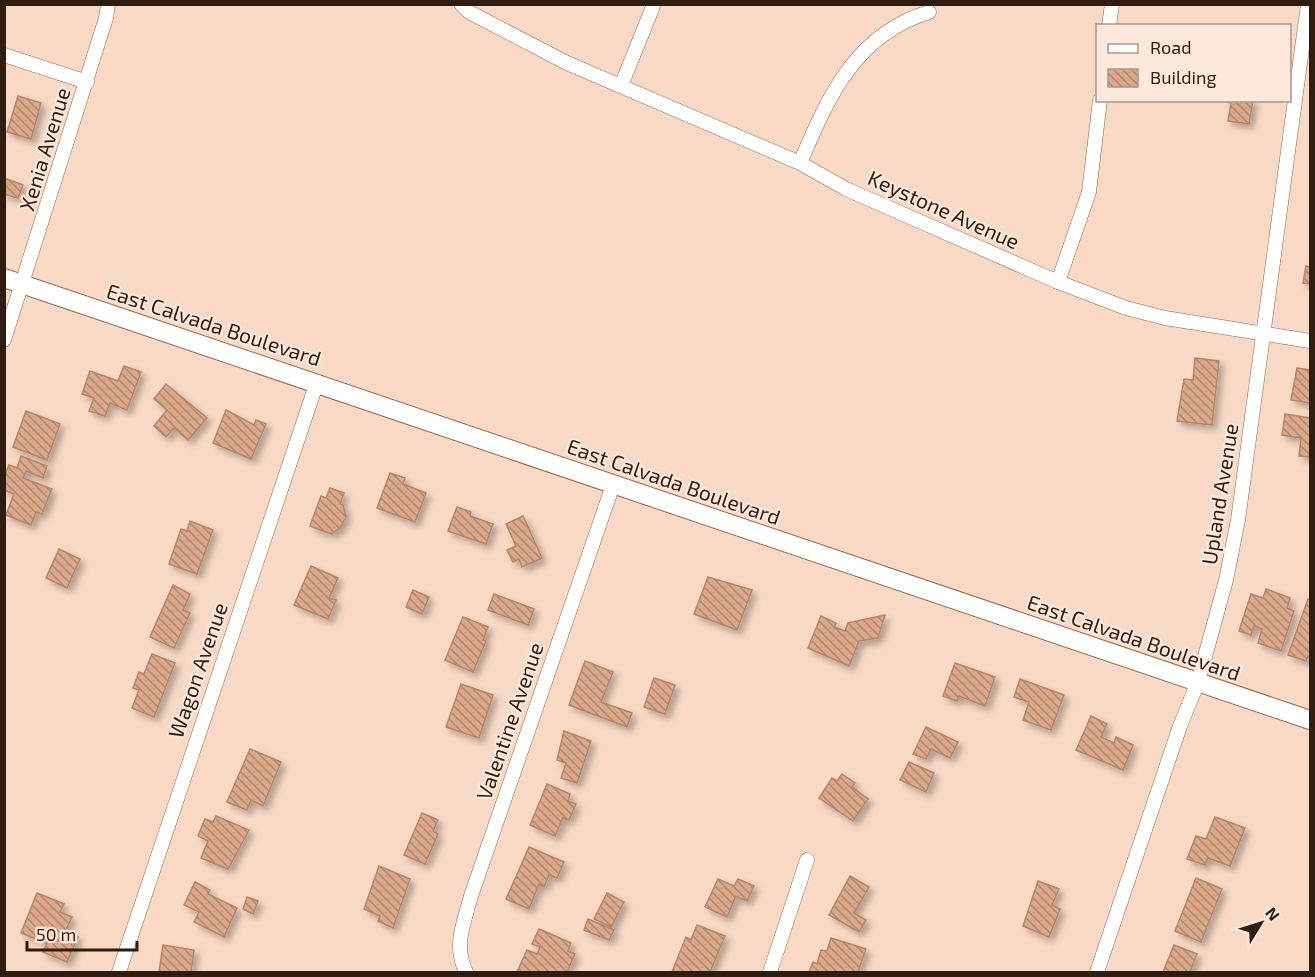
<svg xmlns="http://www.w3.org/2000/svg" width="1315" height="977" font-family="'Exo 2',sans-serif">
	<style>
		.building { fill: url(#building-back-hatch); stroke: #b78669; stroke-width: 1.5; filter: url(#shadow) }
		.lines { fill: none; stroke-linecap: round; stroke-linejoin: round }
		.minor-casing { stroke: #946649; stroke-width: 15 }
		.secondary-casing { stroke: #946649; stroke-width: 20 }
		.minor { stroke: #fff; stroke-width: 14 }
		.secondary { stroke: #fff; stroke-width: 18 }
		.labels { text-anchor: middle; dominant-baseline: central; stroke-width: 4.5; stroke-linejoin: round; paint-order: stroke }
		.street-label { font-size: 21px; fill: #301d11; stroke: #fee8dc }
	</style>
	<defs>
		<pattern id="building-back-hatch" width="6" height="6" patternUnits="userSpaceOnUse" patternTransform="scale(1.5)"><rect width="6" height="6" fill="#dba98a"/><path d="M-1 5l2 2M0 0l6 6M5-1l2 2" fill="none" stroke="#b2896f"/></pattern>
		<filter id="shadow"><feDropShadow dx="4.5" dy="4.5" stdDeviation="3" flood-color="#0004"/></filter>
	</defs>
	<rect width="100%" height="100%" fill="#f8d9c6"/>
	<!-- building -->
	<g class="building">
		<polygon points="18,96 41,103 31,139 7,132"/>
		<polygon points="1253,100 1249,124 1228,121 1231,103 1223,100"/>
		<polygon points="4,178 23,185 18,198 4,194"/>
		<polygon points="1306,266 1310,267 1310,284 1303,283"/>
		<polygon points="1195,358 1219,361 1212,425 1177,421 1184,379 1193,380"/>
		<polygon points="124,366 141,372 127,410 110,403 105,416 89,411 94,398 82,394 90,371 118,381"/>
		<polygon points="1297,368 1310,370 1310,403 1291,400"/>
		<polygon points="166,384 207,418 188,440 174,428 166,437 154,426 167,410 154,399"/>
		<polygon points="226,410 254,425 256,420 266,424 251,459 213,443"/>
		<polygon points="26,411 60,424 47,460 13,447"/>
		<polygon points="1285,414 1310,418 1310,457 1299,456 1301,438 1282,435"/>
		<polygon points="21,456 47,466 43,478 26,471 23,478 52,489 42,514 36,512 31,525 6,515 14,494 4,490 4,477 9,465 17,468"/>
		<polygon points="390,473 405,478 403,484 426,493 415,522 377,508"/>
		<polygon points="330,488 344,493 340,504 343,505 346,517 340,528 331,534 310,526 321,496 326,498"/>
		<polygon points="457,507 471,512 470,516 493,524 486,544 448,531"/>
		<polygon points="523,516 542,558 522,567 519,559 513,562 507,550 516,546 506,524"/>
		<polygon points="190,521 213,530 197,574 169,564 181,529 187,531"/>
		<polygon points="59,549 80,559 67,588 46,578"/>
		<polygon points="311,566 338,578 329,598 336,600 328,619 294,605"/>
		<polygon points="708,577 752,590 737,630 694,614"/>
		<polygon points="173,585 190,594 183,610 190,613 174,648 150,637"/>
		<polygon points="1266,589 1290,598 1287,608 1294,611 1281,651 1258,643 1262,629 1254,626 1251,635 1239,631 1251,594 1263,598"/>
		<polygon points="413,590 429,597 422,614 406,607"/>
		<polygon points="494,594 534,609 528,625 488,610"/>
		<polygon points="1308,599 1310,600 1310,657 1308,656 1306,661 1288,655"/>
		<polygon points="885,615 878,638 859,641 849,666 808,648 821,616 836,623 834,627 845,631 848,623"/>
		<polygon points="463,617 488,627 483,640 486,641 473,672 445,660"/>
		<polygon points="152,654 175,663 154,717 132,708 139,690 133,688 139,672 144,674"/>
		<polygon points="585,661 613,672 601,702 632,713 627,727 569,705"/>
		<polygon points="955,663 995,677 985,706 959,696 957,701 943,696"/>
		<polygon points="654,678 675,685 665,714 644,707"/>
		<polygon points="1020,679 1064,695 1051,730 1023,720 1029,702 1014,697"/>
		<polygon points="461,684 493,695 479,738 446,727"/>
		<polygon points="1091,716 1107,724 1101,737 1114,743 1116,737 1133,745 1123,770 1076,750"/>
		<polygon points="926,727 958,742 950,758 931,749 926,759 913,754"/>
		<polygon points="564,731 591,741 577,783 561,778 566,763 557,760"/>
		<polygon points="250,749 281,762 263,806 251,800 247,810 227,802"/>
		<polygon points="909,762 934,773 926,792 900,780"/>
		<polygon points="842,774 855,783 852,787 868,799 853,821 819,798 832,778 837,781"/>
		<polygon points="547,784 570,794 568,801 576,804 569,820 563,818 555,836 530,825"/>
		<polygon points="422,813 438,820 433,831 438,834 425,864 404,855"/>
		<polygon points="216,816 249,830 228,869 201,858 208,841 198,836 205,819 213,822"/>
		<polygon points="1215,817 1245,828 1230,866 1208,858 1205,865 1187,859 1196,836 1206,839"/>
		<polygon points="529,847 564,862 557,878 549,875 544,887 539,884 529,909 506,899"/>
		<polygon points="379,866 410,879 393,928 378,921 380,916 364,909"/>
		<polygon points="850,876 869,887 854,913 866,920 859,932 829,915"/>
		<polygon points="1196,878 1222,889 1201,942 1175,931"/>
		<polygon points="718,879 734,886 738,879 754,886 747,901 736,896 727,917 705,907"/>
		<polygon points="1038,881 1059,889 1052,905 1060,909 1049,937 1023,926"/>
		<polygon points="195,882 210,890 208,894 237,908 224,937 194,922 199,912 184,905"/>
		<polygon points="37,893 64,904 60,912 72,917 65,932 78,937 67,962 43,952 47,943 21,933"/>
		<polygon points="607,893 624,902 611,927 594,919"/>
		<polygon points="247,897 258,901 253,914 243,909"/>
		<polygon points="588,919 614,930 609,940 584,930"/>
		<polygon points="697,925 725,936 710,972 672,972 686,937 691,940"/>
		<polygon points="539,929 571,943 568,951 575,954 567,972 517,972 527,950 537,954 540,947 532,944"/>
		<polygon points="831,938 866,949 858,972 809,972 813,962 817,964 821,950 827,951"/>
		<polygon points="163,945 194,950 191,972 159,972"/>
		<polygon points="1174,945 1197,954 1190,972 1163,972"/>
	</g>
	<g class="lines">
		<!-- minor casing -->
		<g class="minor-casing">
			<g id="minor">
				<polyline points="461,4 469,12 567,63 800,163 846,189 1058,282 1126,308 1165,318 1310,341"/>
				<polyline points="1109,26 1112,4"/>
				<polyline points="4,55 87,82"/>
				<polyline points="621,86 654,4"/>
				<path d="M800,163C828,98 854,35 929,12"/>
				<polyline points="1058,282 1089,192 1100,100"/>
				<polyline points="4,340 106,18 108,4"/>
				<polyline points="119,972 317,382"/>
				<path d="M466,972C453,945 464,923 471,896L613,485"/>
				<polyline points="770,972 807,860"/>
				<polyline points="1097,972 1180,726 1198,682 1226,580 1238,520 1308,4"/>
			</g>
		</g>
		<!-- secondary casing -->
		<g class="secondary-casing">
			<polyline id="secondary" points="4,278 1310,720"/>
		</g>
		<!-- minor -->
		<use href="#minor" class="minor"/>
		<!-- secondary -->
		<use href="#secondary" class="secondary"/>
	</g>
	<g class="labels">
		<!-- street labels -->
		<g class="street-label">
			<text transform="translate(44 149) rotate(-73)">Xenia Avenue</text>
			<text transform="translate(944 209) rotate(24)">Keystone Avenue</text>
			<text transform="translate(214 324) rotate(18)">East Calvada Boulevard</text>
			<text transform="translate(674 481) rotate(19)">East Calvada Boulevard</text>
			<text transform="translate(1219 494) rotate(-81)">Upland Avenue</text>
			<text transform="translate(1134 637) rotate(19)">East Calvada Boulevard</text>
			<text transform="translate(197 670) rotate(-71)">Wagon Avenue</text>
			<text transform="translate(509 721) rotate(-71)">Valentine Avenue</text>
		</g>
	</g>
	<!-- border -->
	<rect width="1315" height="977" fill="none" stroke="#301d11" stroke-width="12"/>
	<!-- legend -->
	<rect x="1096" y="24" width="195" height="78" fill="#fee8dc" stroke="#ac978b" stroke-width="1.5"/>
	<rect x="1108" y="44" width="30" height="9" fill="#ffffff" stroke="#ac978b" stroke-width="1.5"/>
	<text x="1150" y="54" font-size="18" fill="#301d11">Road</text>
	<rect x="1108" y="69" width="30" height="18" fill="url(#building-back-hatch)" stroke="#ac978b" stroke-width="1.5"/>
	<text x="1150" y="84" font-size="18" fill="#301d11">Building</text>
	<!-- north arrow -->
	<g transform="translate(1261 923) rotate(52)" stroke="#fee8dc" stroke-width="4.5" paint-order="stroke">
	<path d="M0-4.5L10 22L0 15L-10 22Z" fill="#301d11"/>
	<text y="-9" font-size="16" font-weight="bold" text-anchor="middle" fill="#301d11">N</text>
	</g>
	<!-- scale -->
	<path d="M27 941v9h110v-9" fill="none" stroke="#301d11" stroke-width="3"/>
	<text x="36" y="941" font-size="18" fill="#301d11" stroke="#fee8dc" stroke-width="4.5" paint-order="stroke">50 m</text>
</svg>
